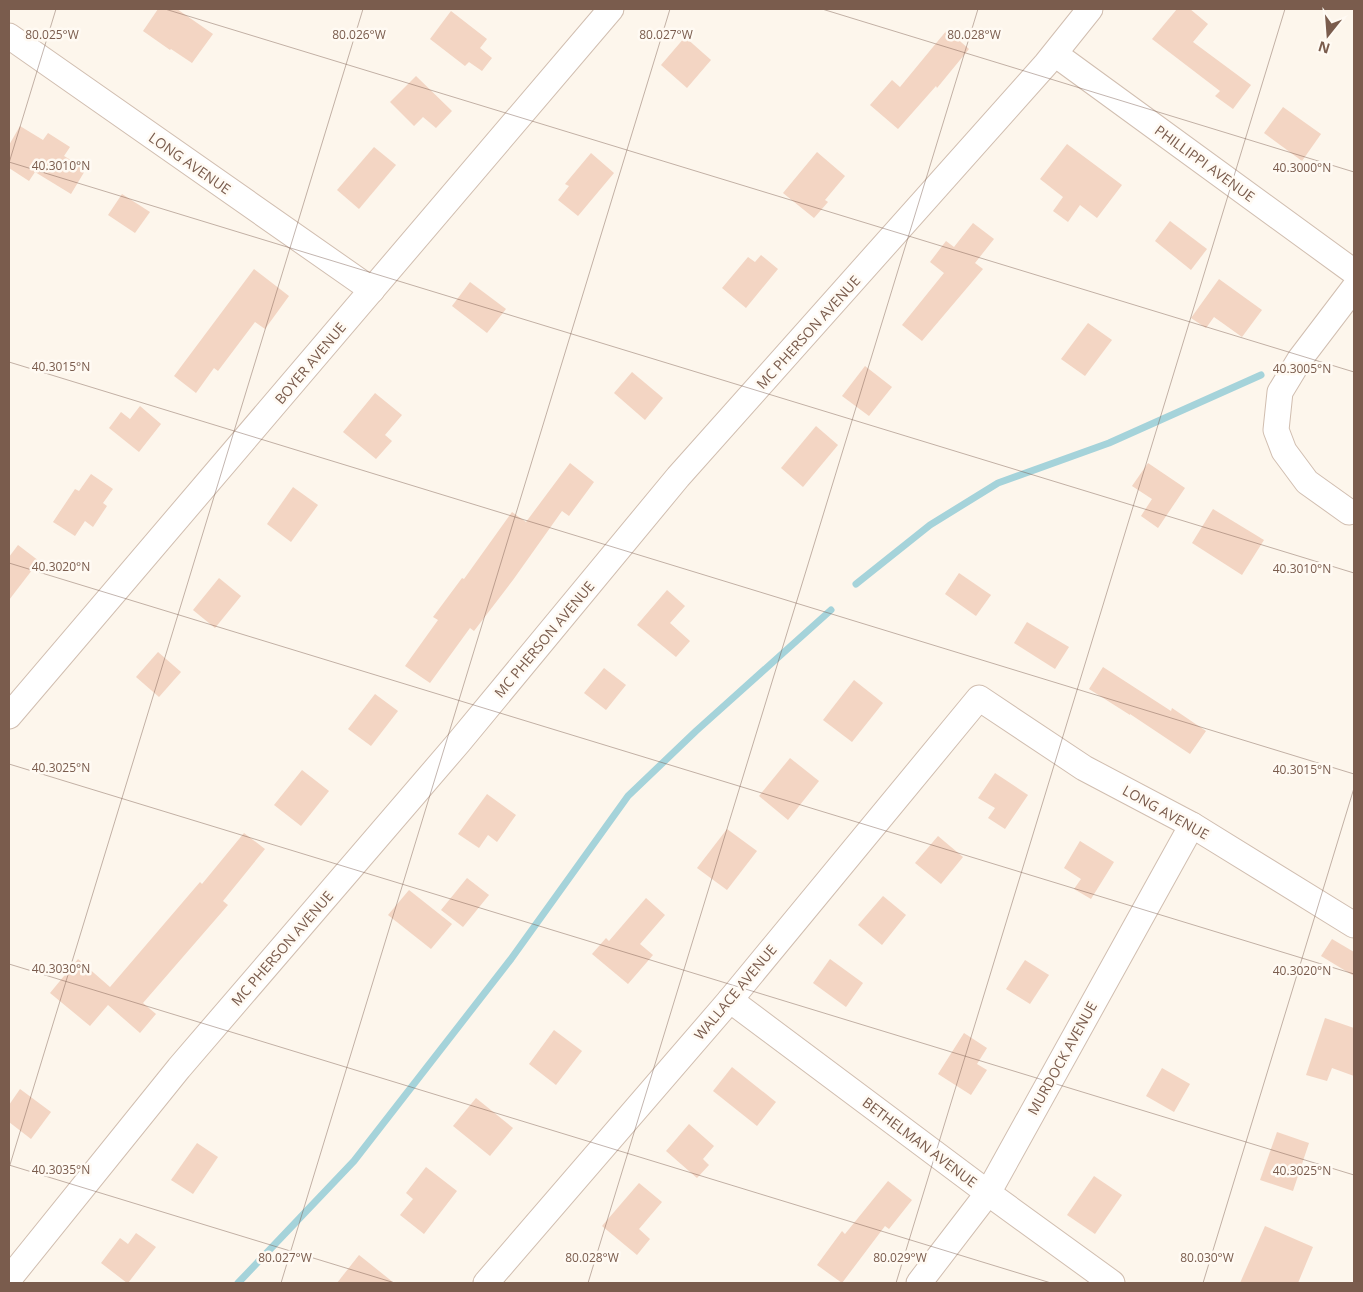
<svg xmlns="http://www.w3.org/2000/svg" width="1363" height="1292" font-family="'Open Sans',sans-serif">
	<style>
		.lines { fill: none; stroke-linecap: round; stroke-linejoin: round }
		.stream { stroke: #a5d3da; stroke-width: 7 }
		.building { fill: #f3d5c3 }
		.minor-casing { stroke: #d1beb0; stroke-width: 27 }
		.minor { stroke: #fff; stroke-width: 25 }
		.ticks { fill: none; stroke: #7a5c4d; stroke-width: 1; stroke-opacity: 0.45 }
		.labels { text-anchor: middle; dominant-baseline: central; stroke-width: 5; stroke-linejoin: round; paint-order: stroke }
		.street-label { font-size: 14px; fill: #7a5c4d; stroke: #fffaf3 }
		.ticks-label { font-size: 12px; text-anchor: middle; fill: #7a5c4d; stroke: #fffaf3; stroke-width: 5; stroke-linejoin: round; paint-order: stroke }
	</style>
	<rect width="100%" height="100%" fill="#fdf6ec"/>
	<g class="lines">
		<!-- stream -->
		<g class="stream">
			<polyline points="856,584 930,525 998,483 1109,443 1261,375"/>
			<polyline points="238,1283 354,1161 511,959 628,796 696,731 831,610"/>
		</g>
	</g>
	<!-- building -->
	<g class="building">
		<polygon points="158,9 177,9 213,34 192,63 171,49 170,50 143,31"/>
		<polygon points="1177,9 1190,9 1208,24 1193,42 1251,85 1233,109 1215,96 1220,91 1152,39"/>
		<polygon points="451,11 487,39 480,48 492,58 482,71 469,62 465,66 430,39"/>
		<polygon points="947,30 969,49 937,88 936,86 898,129 870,105 892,80 900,87"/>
		<polygon points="685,37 711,60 687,88 661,65"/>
		<polygon points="416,76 452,111 436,128 423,117 414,126 390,102"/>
		<polygon points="1283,107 1321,134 1302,161 1264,133"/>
		<polygon points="20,126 43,140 48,133 70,147 64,156 86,169 71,194 35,172 29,181 9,168 9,145"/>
		<polygon points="1067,144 1122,185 1097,218 1080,205 1068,222 1053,211 1063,197 1040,179"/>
		<polygon points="374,147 396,165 359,209 337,190"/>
		<polygon points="817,152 845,176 825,200 828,202 814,218 783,193"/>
		<polygon points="591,153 614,173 578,216 558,200 569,186 565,184"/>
		<polygon points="122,194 150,212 135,233 108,215"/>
		<polygon points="1170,221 1207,249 1191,270 1155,241"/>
		<polygon points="973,223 994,239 975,263 983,269 922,341 902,325 944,273 930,262 946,241 954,247"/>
		<polygon points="761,255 778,269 746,308 722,288 748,257 755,262"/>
		<polygon points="254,269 289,296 265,329 255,322 218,371 214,368 196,393 174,376"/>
		<polygon points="1219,279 1262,310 1242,337 1214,317 1206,328 1191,318"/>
		<polygon points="470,282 506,309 487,333 452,306"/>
		<polygon points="1088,323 1112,340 1085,376 1061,359"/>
		<polygon points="865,366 892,387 869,416 842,396"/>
		<polygon points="632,372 663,398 645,420 614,393"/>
		<polygon points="375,393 402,415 385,435 392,441 376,459 343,432"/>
		<polygon points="140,406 161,424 139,452 109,428 121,412 130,419"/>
		<polygon points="816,426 838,445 803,487 781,468"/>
		<polygon points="570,463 594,482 569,516 562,511 513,580 474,631 470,628 430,683 405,666 438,620 433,617 462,578 464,579 512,512 526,522"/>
		<polygon points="1148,463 1185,488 1158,528 1141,516 1152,499 1132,486"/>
		<polygon points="91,474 113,489 103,503 107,506 93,527 85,521 75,536 53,522 75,489 79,491"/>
		<polygon points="293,487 318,505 291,542 267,524"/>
		<polygon points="1213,509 1264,540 1242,575 1192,543"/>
		<polygon points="18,545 39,561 9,600 9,557"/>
		<polygon points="959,573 991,595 976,616 945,594"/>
		<polygon points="219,578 241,596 215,628 193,610"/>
		<polygon points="667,590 685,606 670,623 690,641 676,657 637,625"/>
		<polygon points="1027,622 1069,647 1055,669 1014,643"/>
		<polygon points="158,652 181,672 159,697 136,677"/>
		<polygon points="1103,667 1171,711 1172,708 1206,731 1190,754 1130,714 1130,715 1089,689"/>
		<polygon points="604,668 626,685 606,710 584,693"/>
		<polygon points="854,680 883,703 852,742 823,720"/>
		<polygon points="375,694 398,711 371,746 348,729"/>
		<polygon points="790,758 819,781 788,820 759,796"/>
		<polygon points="302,770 329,791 301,826 274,805"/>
		<polygon points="995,773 1028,795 1005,829 988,818 995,808 978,798"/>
		<polygon points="487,794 516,815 497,842 488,835 479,848 458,834"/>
		<polygon points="727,829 757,851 727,890 697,868"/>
		<polygon points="244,833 265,849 223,901 228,905 143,1003 156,1014 140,1033 108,1005 90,1026 50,993 78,959 110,987 200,882 202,884"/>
		<polygon points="938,836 963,857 941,884 915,863"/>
		<polygon points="1080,841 1114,862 1091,899 1074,889 1081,879 1064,868"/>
		<polygon points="467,878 489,895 463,927 441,910"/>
		<polygon points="409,890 452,924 431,949 388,915"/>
		<polygon points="883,896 906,915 882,945 858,925"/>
		<polygon points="646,898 665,915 640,944 653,955 628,984 592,954 606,938 609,941"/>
		<polygon points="1332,939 1354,952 1354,976 1321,956"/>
		<polygon points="830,959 863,983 846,1007 813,983"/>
		<polygon points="1025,960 1049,975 1030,1004 1006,989"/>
		<polygon points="1325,1018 1354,1028 1354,1076 1332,1068 1327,1081 1306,1075"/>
		<polygon points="554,1030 582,1051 556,1085 529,1064"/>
		<polygon points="964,1033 987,1048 977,1064 987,1070 971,1095 938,1074"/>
		<polygon points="732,1067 776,1102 757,1126 713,1091"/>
		<polygon points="1162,1068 1190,1084 1174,1112 1146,1096"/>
		<polygon points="20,1089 51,1112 31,1139 9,1122 9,1105"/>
		<polygon points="476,1098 513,1128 490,1156 453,1126"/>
		<polygon points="689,1124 714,1146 703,1159 709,1165 697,1178 666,1151"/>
		<polygon points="1277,1132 1309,1143 1293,1191 1260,1180"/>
		<polygon points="197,1143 218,1157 193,1194 171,1180"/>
		<polygon points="426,1167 457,1191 424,1234 400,1215 413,1199 406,1193"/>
		<polygon points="1094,1176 1122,1195 1095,1234 1067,1215"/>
		<polygon points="888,1181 912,1200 889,1229 885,1226 842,1283 817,1265 842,1231 845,1234"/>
		<polygon points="639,1183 662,1202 639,1229 650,1239 637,1255 602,1226"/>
		<polygon points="1265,1226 1313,1247 1298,1283 1240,1283"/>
		<polygon points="136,1233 156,1247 128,1283 127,1283 101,1263 120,1238 128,1244"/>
		<polygon points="359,1255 394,1283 337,1283"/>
	</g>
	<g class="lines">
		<!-- minor casing -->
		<g class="minor-casing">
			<g id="minor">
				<polyline points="9,36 372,290"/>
				<polyline points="1055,54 1354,272"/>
				<polyline points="1349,512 1307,482 1284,451 1276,430 1280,392 1300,359 1354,288"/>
				<polyline points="9,716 611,9"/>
				<polyline points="730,1000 988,1193 1112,1283"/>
				<polyline points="9,1279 179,1068 459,742 678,477 1046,64 1090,9"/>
				<polyline points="486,1283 730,1000 979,698 1084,768 1192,825 1354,925"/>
				<polyline points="919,1283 988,1193 1192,825"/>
			</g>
		</g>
		<!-- minor -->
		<use href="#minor" class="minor"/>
	</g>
	<!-- ticks -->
	<path class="ticks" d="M165,9L1354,372M822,9L1354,172M9,162L1354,573M9,163L56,9M9,362L1354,774M9,563L1354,974M9,764L1354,1175M9,964L1051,1283M9,1165L395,1283M9,1168L363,9M281,1283L670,9M588,1283L978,9M896,1283L1285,9M1203,1283L1354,788"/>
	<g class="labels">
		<!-- street labels -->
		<g class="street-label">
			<text transform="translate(190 163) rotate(35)">LONG AVENUE</text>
			<text transform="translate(1205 163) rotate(36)">PHILLIPPI AVENUE</text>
			<text transform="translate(808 332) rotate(-48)">MC PHERSON AVENUE</text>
			<text transform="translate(310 363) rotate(-50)">BOYER AVENUE</text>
			<text transform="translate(544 639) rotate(-50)">MC PHERSON AVENUE</text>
			<text transform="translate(1166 812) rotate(29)">LONG AVENUE</text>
			<text transform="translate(282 948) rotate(-49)">MC PHERSON AVENUE</text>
			<text transform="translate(735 992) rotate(-50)">WALLACE AVENUE</text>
			<text transform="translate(1062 1058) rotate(-61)">MURDOCK AVENUE</text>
			<text transform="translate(920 1142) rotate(37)">BETHELMAN AVENUE</text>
		</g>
	</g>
	<g class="ticks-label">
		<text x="52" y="39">80.025°W</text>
		<text x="359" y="39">80.026°W</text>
		<text x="666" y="39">80.027°W</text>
		<text x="974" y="39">80.028°W</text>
		<text x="61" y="170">40.3010°N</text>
		<text x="1302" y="172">40.3000°N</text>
		<text x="61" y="371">40.3015°N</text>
		<text x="1302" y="373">40.3005°N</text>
		<text x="61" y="571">40.3020°N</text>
		<text x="1302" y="573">40.3010°N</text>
		<text x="61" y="772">40.3025°N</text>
		<text x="1302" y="774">40.3015°N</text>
		<text x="61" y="973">40.3030°N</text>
		<text x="1302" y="975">40.3020°N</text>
		<text x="61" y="1174">40.3035°N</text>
		<text x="1302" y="1175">40.3025°N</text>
		<text x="285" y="1262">80.027°W</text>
		<text x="592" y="1262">80.028°W</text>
		<text x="900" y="1262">80.029°W</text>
		<text x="1207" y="1262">80.030°W</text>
	</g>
	<!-- border -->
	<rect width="1363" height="1292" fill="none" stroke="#7a5c4d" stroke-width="20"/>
	<!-- north arrow -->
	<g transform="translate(1328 35) rotate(197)" stroke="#fffaf3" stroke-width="4" paint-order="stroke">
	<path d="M0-4L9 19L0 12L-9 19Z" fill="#7a5c4d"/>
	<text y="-8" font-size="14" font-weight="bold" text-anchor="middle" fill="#7a5c4d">N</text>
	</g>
</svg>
